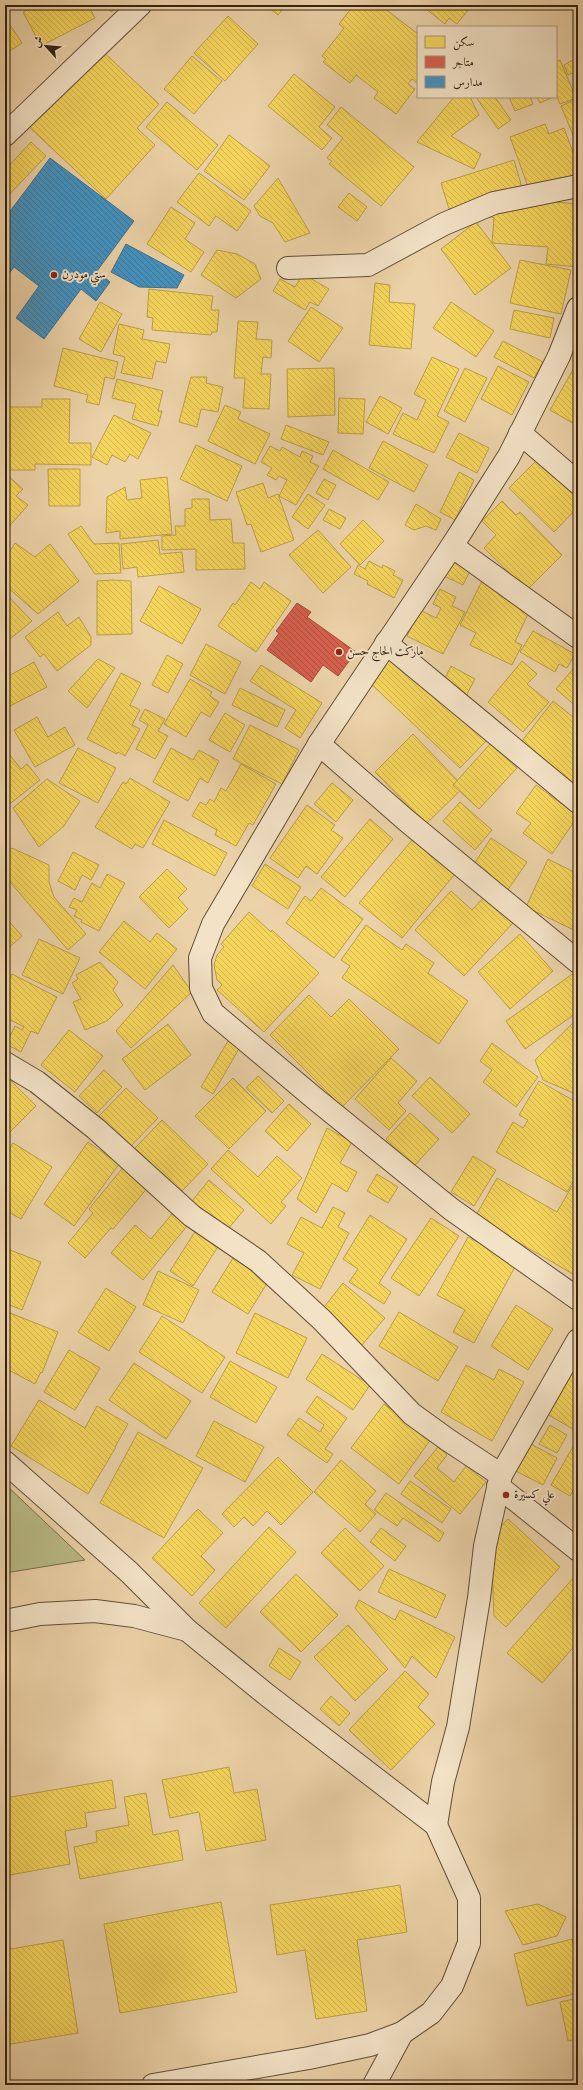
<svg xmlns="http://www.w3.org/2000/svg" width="583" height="2090" font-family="Vollkorn,Amiri,serif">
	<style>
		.park { fill: #b9bb86; stroke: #766e4c }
		.homes { fill: url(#homes-back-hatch); stroke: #bb9f46 }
		.shops { fill: url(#shops-back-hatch); stroke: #a54d3c }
		.schools { fill: url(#schools-back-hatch); stroke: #3e718e }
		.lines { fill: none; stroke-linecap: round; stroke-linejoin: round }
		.minor-casing { stroke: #604e38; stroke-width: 24 }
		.minor { stroke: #f3e2c6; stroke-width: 22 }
		.poi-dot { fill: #8f2418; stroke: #f3e2c6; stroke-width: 1.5 }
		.labels { text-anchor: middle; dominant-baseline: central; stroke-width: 4; stroke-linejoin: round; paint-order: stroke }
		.poi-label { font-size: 12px; fill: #322213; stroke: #f3e2c6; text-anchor: start }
	</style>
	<defs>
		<pattern id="homes-back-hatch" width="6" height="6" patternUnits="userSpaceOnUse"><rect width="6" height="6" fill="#f6d55c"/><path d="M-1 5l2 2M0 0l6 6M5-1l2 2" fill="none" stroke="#d3b74f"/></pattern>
		<pattern id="shops-back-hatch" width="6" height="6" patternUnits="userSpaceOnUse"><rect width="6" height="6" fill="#d6604d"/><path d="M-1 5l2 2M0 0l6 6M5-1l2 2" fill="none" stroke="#ae4f3f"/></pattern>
		<pattern id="schools-back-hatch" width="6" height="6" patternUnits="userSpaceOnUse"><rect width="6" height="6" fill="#4393c3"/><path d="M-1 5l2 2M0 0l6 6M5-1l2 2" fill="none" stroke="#39789d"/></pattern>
	</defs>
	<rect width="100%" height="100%" fill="#ecd2a8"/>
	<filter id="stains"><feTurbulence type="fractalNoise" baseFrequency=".005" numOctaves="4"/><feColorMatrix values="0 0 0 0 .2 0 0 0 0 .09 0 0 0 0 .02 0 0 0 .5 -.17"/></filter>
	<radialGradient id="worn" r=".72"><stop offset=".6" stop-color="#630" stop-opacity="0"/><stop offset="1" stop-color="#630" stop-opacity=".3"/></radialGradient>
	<!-- park -->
	<polygon class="park" points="5,1484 85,1560 5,1573"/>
	<!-- homes -->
	<g class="homes">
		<polygon points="36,5 88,5 95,18 41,46 23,12"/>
		<polygon points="107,5 122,5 111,12"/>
		<polygon points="265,5 286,5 278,15"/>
		<polygon points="354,5 380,5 418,34 418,81 417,83 412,79 408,84 415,89 396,114 374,98 378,92 356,75 350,83 323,62 326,59 322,56 344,28 339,24"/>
		<polygon points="421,5 472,5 457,24 449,18 445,24"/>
		<polygon points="228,16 258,44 225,81 194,53"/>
		<polygon points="5,17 22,43 5,54"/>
		<polygon points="98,47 159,104 137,128 155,145 106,199 26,124"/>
		<polygon points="192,56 222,81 194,114 164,89"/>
		<polygon points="578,57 578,84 573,73 568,75 564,65"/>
		<polygon points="560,60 576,98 560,104 556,94 556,62"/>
		<polygon points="294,74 335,107 319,127 332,138 322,150 268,106"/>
		<polygon points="454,97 470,97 479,115 451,136 481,154 474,169 417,142"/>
		<polygon points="476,97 495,97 511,120 498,129"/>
		<polygon points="509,97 530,97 533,104 515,111"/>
		<polygon points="537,97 553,97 540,103"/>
		<polygon points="578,98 578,147 561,106"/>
		<polygon points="167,102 218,145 197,170 146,127"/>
		<polygon points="341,107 414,167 381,206 329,164 332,161 327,158 343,138 327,125"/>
		<polygon points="545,124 549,134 564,128 578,166 578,174 530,192 510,137"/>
		<polygon points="229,135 270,166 244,200 204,171"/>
		<polygon points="31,142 46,156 5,199 5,170"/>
		<polygon points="514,160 523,191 449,209 441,183"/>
		<polygon points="199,173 251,211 237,231 216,216 209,226 177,202"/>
		<polygon points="278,178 310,233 285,242 273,223 260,216 254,206"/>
		<polygon points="349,193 367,207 357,221 338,207"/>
		<polygon points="519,199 578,204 578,267 546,264 548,247 492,243 494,218 491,217 492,204"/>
		<polygon points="171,207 195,223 185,239 204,252 191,272 147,244"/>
		<polygon points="476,222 511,268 475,295 441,249"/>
		<polygon points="217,250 237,254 255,264 261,279 236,298 201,275"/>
		<polygon points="520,260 571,270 561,314 510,303"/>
		<polygon points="303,274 329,289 318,306 310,302 305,310 273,291 280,279 295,287"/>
		<polygon points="375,283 390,285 389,302 415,304 411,349 369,345"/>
		<polygon points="149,289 213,296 211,310 219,310 217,332 212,332 211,335 152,330 153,318 147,317"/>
		<polygon points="100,302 122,314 101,352 79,339"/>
		<polygon points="451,302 494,331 476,357 433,328"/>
		<polygon points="311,307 343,328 319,362 288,341"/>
		<polygon points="514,310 554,318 550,338 510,329"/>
		<polygon points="238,321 258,322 256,339 272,340 271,358 263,357 261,374 271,374 269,409 243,408 245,378 234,378"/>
		<polygon points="119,324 144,330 142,339 170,344 166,363 156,361 152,379 121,373 125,357 113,354"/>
		<polygon points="503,341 543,362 534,378 494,357"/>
		<polygon points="63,348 118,362 114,379 105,377 99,405 86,402 88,395 54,386"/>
		<polygon points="432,357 459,369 437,416 449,422 434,453 393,434 403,413 417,420 426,400 414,394"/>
		<polygon points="578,361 578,426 550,410"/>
		<polygon points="498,366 529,382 512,415 481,399"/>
		<polygon points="334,368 335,415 288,417 287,369"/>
		<polygon points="465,368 487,378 465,422 444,411"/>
		<polygon points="191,377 207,377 206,383 223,387 218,412 201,409 197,427 179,422"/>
		<polygon points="117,379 163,391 158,411 162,411 158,426 132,419 136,404 112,398"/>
		<polygon points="380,396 402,408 388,434 366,422"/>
		<polygon points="339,398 365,399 363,434 338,433"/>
		<polygon points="42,399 70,399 69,443 91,443 91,465 35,464 35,470 6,470 5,407 42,407"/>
		<polygon points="225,405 241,412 238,419 270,434 255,464 208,441"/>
		<polygon points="114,415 151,433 138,459 130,454 125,462 112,455 107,465 92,457"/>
		<polygon points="286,425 329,442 323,455 281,439"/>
		<polygon points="459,433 489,448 477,473 446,457"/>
		<polygon points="383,441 428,465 414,492 369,468"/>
		<polygon points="196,445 242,466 227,501 180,479"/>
		<polygon points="270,446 280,451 282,447 300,457 302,451 313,456 310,462 319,466 296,505 279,496 287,480 279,476 276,480 267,475 272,468 261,462"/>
		<polygon points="333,450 389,482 378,500 323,469"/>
		<polygon points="540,457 578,495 578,507 554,532 509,488"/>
		<polygon points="48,469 80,469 80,506 49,506"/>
		<polygon points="459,472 474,480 455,520 440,512"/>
		<polygon points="5,473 23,489 16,496 28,505 5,531"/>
		<polygon points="167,477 172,534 120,539 120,531 106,533 107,497 125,487 127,500 142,498 140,480"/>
		<polygon points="324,479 336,485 328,500 316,493"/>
		<polygon points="263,483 268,498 278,494 294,540 261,552 251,524 247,525 236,492"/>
		<polygon points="308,494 325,505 308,529 292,517"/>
		<polygon points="192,499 209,499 210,520 231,519 233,543 244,543 245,569 196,570 196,549 162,550 162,536 176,535 175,526 185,526 185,509 192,508"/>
		<polygon points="502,501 516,515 520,512 562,555 527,590 484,548 496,535 482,521"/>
		<polygon points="416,504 441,519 436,530 426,526 414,530 405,525"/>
		<polygon points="329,509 346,518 340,529 323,520"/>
		<polygon points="363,520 384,541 360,565 340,544"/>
		<polygon points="81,526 94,544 119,543 121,573 95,574 68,534"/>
		<polygon points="318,530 351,567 323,593 289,555"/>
		<polygon points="158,540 160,554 182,552 184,572 138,577 137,567 123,569 121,544"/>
		<polygon points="15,543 35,557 50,544 79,581 38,614 5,585 5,559"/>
		<polygon points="454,556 473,565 463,585 444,576"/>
		<polygon points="369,561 382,568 383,565 395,571 393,575 403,580 394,598 367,584 368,581 354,574 358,565 365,569"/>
		<polygon points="483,579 503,589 501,596 524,607 522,611 528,614 515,642 522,645 512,665 470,645 476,633 460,625"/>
		<polygon points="113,580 131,581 132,634 97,635 97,581"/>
		<polygon points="251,582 260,589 264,582 291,601 256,652 218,626 233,603 235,605"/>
		<polygon points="159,586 201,609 182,644 140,621"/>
		<polygon points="440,589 456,597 452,606 465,612 443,654 407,636 420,610 436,618 441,608 433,604"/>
		<polygon points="5,593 32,621 5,643"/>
		<polygon points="58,612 67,626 79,617 91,637 91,645 57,671 44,654 40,657 25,637"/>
		<polygon points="533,631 575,654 567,668 559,664 555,672 520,652"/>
		<polygon points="206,644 241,662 225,694 190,675"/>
		<polygon points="395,653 487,740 460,768 368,681"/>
		<polygon points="167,655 183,664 168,693 152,685"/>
		<polygon points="98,659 115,668 87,708 68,691"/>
		<polygon points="522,661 537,674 527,684 549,702 523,732 488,702"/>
		<polygon points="34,662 47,687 10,706 5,696 5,678"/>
		<polygon points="578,663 578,708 556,689"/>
		<polygon points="261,665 322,703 300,738 285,728 296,710 250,681"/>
		<polygon points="451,666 475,679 466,696 442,684"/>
		<polygon points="121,673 141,683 130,705 140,710 132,725 140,729 125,756 118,752 117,754 87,739"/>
		<polygon points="190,679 212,692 210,696 219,702 210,717 201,712 186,737 164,724"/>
		<polygon points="240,688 285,710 277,727 232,705"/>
		<polygon points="553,701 578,721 578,787 522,741"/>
		<polygon points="145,709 165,719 158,731 168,736 155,759 136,749 148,725 139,720"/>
		<polygon points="225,713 245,725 230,752 209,740"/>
		<polygon points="37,717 48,737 65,727 75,745 35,767 14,730"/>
		<polygon points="250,725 299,750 282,784 233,759"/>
		<polygon points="413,734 464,787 426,824 375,772"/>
		<polygon points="490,744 517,768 479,809 453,785"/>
		<polygon points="78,748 116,768 98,803 59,783"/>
		<polygon points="171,748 193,760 199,750 219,761 208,783 200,778 188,801 153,782"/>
		<polygon points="5,749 21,769 27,764 40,780 7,806 5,804"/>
		<polygon points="241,764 276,784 253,825 249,823 236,846 215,835 217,830 192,816 200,802 206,805 210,799 214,802 221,788 226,791"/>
		<polygon points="130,778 170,802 143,848 135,844 132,849 95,827 123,782 126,784"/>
		<polygon points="47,779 80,801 64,826 39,847 13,808"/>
		<polygon points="332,783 353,800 336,822 314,804"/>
		<polygon points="536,785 578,816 552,854 523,833 531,823 516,813"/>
		<polygon points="460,802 492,830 475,850 443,821"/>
		<polygon points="307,805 335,825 331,830 343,838 317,874 306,866 298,878 270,858"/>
		<polygon points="370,819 393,839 345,897 321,877"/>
		<polygon points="164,820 227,853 215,876 152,844"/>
		<polygon points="491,838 527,862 507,891 472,867"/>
		<polygon points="413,839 455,874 402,938 359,903"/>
		<polygon points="12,848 49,865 49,882 54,897 86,934 68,950 5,876 5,854"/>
		<polygon points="73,852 99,865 91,880 82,875 75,890 58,881"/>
		<polygon points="548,859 578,874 578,932 526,907"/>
		<polygon points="265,864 301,887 288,909 252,886"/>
		<polygon points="167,869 187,889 178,898 188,909 169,928 139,897"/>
		<polygon points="107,874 125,883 99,931 81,922 82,920 74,916 77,910 69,907 74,898 82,902 92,883 100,888"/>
		<polygon points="321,888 363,919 334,958 286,923 305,896 311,901"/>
		<polygon points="451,891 472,910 484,897 513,923 464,976 415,930"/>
		<polygon points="249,912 271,932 272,930 319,973 264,1032 217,990 222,985 217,980 214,965 217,955 224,947 221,944"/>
		<polygon points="5,917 22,936 5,951"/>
		<polygon points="124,921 150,942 157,933 177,949 145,989 99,952"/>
		<polygon points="366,925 402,950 406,944 434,963 428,973 468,1001 439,1044 342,978 350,966 341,960"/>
		<polygon points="520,934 553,971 510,1009 478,972"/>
		<polygon points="39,939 80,958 63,994 22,975"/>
		<polygon points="100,962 118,982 113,990 123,1005 107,1021 85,1030 73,1002 81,999 72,983 78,979 76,975"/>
		<polygon points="173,965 192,992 131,1048 116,1031"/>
		<polygon points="578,970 578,1012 525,1049 506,1021"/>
		<polygon points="12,974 57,997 38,1034 31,1031 21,1052 6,1044 15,1026 22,1030 24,1027 5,1017 5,987"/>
		<polygon points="309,995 331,1017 349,999 399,1049 342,1107 270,1035"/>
		<polygon points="574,1022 578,1024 578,1095 543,1080 535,1060"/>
		<polygon points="168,1024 191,1055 145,1090 122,1059"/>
		<polygon points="69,1030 103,1056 75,1092 41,1065"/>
		<polygon points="228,1041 240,1047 213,1094 201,1087"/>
		<polygon points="492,1043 538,1077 516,1107 483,1082 492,1070 480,1061"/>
		<polygon points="391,1058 417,1081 398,1103 406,1111 389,1130 355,1099"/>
		<polygon points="104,1070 122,1087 97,1113 79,1096"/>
		<polygon points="5,1075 36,1106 5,1137"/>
		<polygon points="258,1076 284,1101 272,1113 246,1088"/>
		<polygon points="430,1077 470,1114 452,1133 412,1096"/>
		<polygon points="233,1078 266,1111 229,1149 195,1116"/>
		<polygon points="539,1081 578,1103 578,1173 567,1192 496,1152 513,1122 523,1128 528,1120 519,1115"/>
		<polygon points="126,1088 158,1118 131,1146 99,1116"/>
		<polygon points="289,1104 311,1124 287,1151 265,1131"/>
		<polygon points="410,1113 439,1139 414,1166 386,1139"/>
		<polygon points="162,1120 208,1164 181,1192 135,1148"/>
		<polygon points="327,1128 352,1142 340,1163 357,1172 347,1192 332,1183 316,1213 297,1199"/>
		<polygon points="88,1142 119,1164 74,1226 44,1204"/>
		<polygon points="13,1143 52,1167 21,1219 5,1210 5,1156"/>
		<polygon points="228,1150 258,1177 277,1156 302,1178 281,1202 286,1206 271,1224 211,1169"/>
		<polygon points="473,1156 496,1170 474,1206 451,1192"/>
		<polygon points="125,1165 149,1186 113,1229 111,1228 85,1258 68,1243 93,1213 89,1209"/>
		<polygon points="377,1174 398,1187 388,1203 367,1191"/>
		<polygon points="497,1178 557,1212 572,1186 578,1189 578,1277 475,1217"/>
		<polygon points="209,1180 244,1210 227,1230 192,1201"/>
		<polygon points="333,1207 345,1213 338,1227 349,1233 320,1289 292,1275 304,1253 287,1244 301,1217 322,1228"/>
		<polygon points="172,1214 187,1226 143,1280 111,1253 135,1225 151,1239"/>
		<polygon points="370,1215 407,1239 379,1283 391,1292 384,1304 349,1282 358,1269 343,1259"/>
		<polygon points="431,1218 459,1236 419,1296 391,1278"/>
		<polygon points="196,1230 219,1245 193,1286 170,1271"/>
		<polygon points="468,1237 517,1263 474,1343 453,1332 465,1310 437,1295"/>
		<polygon points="5,1248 41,1262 22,1310 5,1303"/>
		<polygon points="233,1258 269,1280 248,1314 212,1292"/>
		<polygon points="158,1271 199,1290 183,1323 143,1305"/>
		<polygon points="343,1283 385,1318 362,1345 321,1311"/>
		<polygon points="106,1288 136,1307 109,1351 78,1332"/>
		<polygon points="516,1305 553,1329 528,1370 491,1346"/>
		<polygon points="5,1311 58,1332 42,1373 41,1372 35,1384 5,1368"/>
		<polygon points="399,1312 458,1347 438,1381 379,1346"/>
		<polygon points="255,1313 307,1338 288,1378 236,1353"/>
		<polygon points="162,1316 225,1357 202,1393 139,1352"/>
		<polygon points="69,1350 100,1368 75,1410 44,1392"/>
		<polygon points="322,1354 370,1385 353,1410 306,1379"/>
		<polygon points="230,1361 277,1387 256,1423 210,1397"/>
		<polygon points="578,1361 578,1381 576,1385 578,1387 578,1432 547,1414"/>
		<polygon points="134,1363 191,1401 166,1439 109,1400"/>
		<polygon points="466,1365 494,1380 499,1369 524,1382 492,1441 441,1412"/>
		<polygon points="5,1380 9,1383 5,1389"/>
		<polygon points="317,1396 347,1418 325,1449 333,1454 327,1463 287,1435 299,1418 320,1432 324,1425 306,1412"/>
		<polygon points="39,1400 85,1428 97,1406 128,1424 115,1447 116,1447 88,1494 11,1446"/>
		<polygon points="384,1404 431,1439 399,1484 351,1448"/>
		<polygon points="214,1421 264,1447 245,1482 196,1456"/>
		<polygon points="550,1425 567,1435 557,1453 539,1444"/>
		<polygon points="138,1432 203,1468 164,1538 100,1503"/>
		<polygon points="578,1438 578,1482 570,1496 551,1485"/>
		<polygon points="531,1444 557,1458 543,1485 516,1471"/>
		<polygon points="438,1447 447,1455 437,1468 454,1482 466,1466 486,1482 460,1514 414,1476"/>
		<polygon points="278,1457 313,1492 281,1525 267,1511 253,1526 244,1517 234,1527 222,1514"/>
		<polygon points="341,1460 376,1491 365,1504 376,1514 360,1532 314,1492"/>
		<polygon points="410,1481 451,1509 442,1523 401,1494"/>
		<polygon points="386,1493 444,1533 439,1542 403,1518 397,1526 374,1510"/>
		<polygon points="198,1509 223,1533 201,1556 215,1570 192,1596 152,1558"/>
		<polygon points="508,1519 560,1567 506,1627 494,1616 491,1537"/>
		<polygon points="269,1527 296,1552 226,1628 199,1603"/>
		<polygon points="345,1528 384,1566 360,1591 321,1553"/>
		<polygon points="381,1528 406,1546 395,1561 370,1542"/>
		<polygon points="389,1569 446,1595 436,1618 378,1592"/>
		<polygon points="296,1574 338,1615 301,1652 260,1612"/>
		<polygon points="575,1576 578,1579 578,1642 542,1683 507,1653"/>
		<polygon points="359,1600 395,1620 400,1610 455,1637 436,1678 412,1656 405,1668 355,1608"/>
		<polygon points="348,1625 388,1669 355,1701 314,1657"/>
		<polygon points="279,1648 301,1662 290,1680 269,1666"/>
		<polygon points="405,1671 429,1694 418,1707 435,1724 391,1770 349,1730"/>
		<polygon points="331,1696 350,1713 339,1726 320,1709"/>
		<polygon points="229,1767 234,1793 257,1789 266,1840 206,1851 199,1812 170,1818 162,1780"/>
		<polygon points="112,1780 116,1808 85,1813 87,1827 65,1831 70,1864 10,1875 5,1846 5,1798"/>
		<polygon points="146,1793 153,1835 178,1830 183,1860 80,1879 74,1847 97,1842 96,1831 129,1825 124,1797"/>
		<polygon points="400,1885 407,1932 357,1940 367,2011 316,2019 305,1950 277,1955 270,1905"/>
		<polygon points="221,1902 237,1992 120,2013 104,1924"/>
		<polygon points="538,1904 566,1917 557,1936 523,1945 505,1911"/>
		<polygon points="572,1939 578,1964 578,1993 527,2006 514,1954"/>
		<polygon points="63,1940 78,2033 5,2045 5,1950"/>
		<polygon points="578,1998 578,2039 568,2041 560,2002"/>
	</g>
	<!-- shops -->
	<polygon class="shops" points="297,603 311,612 307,617 356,652 338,676 323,665 311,682 267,650 279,633 276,631"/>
	<!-- schools -->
	<g class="schools">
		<polygon points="50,158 134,221 97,271 110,282 96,301 81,289 44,339 16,318 39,286 14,267 5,279 5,218"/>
		<polygon points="126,244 184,275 177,288 139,287 111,272"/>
	</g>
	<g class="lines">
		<!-- minor casing -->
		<g class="minor-casing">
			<g id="minor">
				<polyline points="5,135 140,5"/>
				<polyline points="288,268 368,265 444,224 494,203 578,186"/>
				<polyline points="578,308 559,356 509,456 452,546 319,744 213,924 200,958 201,988 213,1013 313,1097 451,1209 578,1299"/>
				<polyline points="520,433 578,483"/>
				<polyline points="452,546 578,637"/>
				<polyline points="386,643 578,802"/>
				<polyline points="319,744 407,821 578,962"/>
				<polyline points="5,1063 37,1082 96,1129 192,1216 258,1261 322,1320 412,1414 448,1440 501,1475"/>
				<polyline points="5,1462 129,1572 186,1629"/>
				<polyline points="498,1486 578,1550"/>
				<polyline points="5,1621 40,1614 95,1611 134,1616 187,1630 267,1695 436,1825 469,1898 469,1943 452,1986 431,2013 402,2033 370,2045 309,2058 153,2085"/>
				<polyline points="436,1825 443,1782 458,1727 479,1598 485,1546 501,1475 578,1340"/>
				<polyline points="374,2085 402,2033"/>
			</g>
		</g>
		<!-- minor -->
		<use href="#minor" class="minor"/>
	</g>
	<!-- markers -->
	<g class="poi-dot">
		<circle cx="54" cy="275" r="4"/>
		<circle cx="339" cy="652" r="4"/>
		<circle cx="506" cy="1495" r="4"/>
	</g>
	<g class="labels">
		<!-- poi labels -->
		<g class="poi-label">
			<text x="62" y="275">ستي مودرن</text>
			<text x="347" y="652">ماركت الحاج حسن</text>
			<text x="514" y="1495">علي كسيرة</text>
		</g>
	</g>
	<!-- margin -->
	<rect width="583" height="2090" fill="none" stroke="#ecd2a8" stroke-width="20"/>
	<rect x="6" y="6" width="571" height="2078" fill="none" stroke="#322213" stroke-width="2"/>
	<rect x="10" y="10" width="563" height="2070" fill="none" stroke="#322213"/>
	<!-- legend -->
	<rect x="417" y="26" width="140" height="72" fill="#f3e2c6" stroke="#a6957e"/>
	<rect x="425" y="36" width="20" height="12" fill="#f6d55c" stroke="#a6957e"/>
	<text x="453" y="46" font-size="12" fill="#322213">سكن</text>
	<rect x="425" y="56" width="20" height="12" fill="#d6604d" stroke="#a6957e"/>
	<text x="453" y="66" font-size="12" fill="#322213">متاجر</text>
	<rect x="425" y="76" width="20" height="12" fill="#4393c3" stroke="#a6957e"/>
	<text x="453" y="86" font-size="12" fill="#322213">مدارس</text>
	<!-- north arrow -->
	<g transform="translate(46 46) rotate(297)" stroke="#f3e2c6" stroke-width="3" paint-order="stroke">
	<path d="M0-3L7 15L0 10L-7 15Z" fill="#322213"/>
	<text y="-6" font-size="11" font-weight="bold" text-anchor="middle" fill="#322213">ش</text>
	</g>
	<rect width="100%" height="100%" filter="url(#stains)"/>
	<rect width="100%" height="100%" fill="url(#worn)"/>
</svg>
